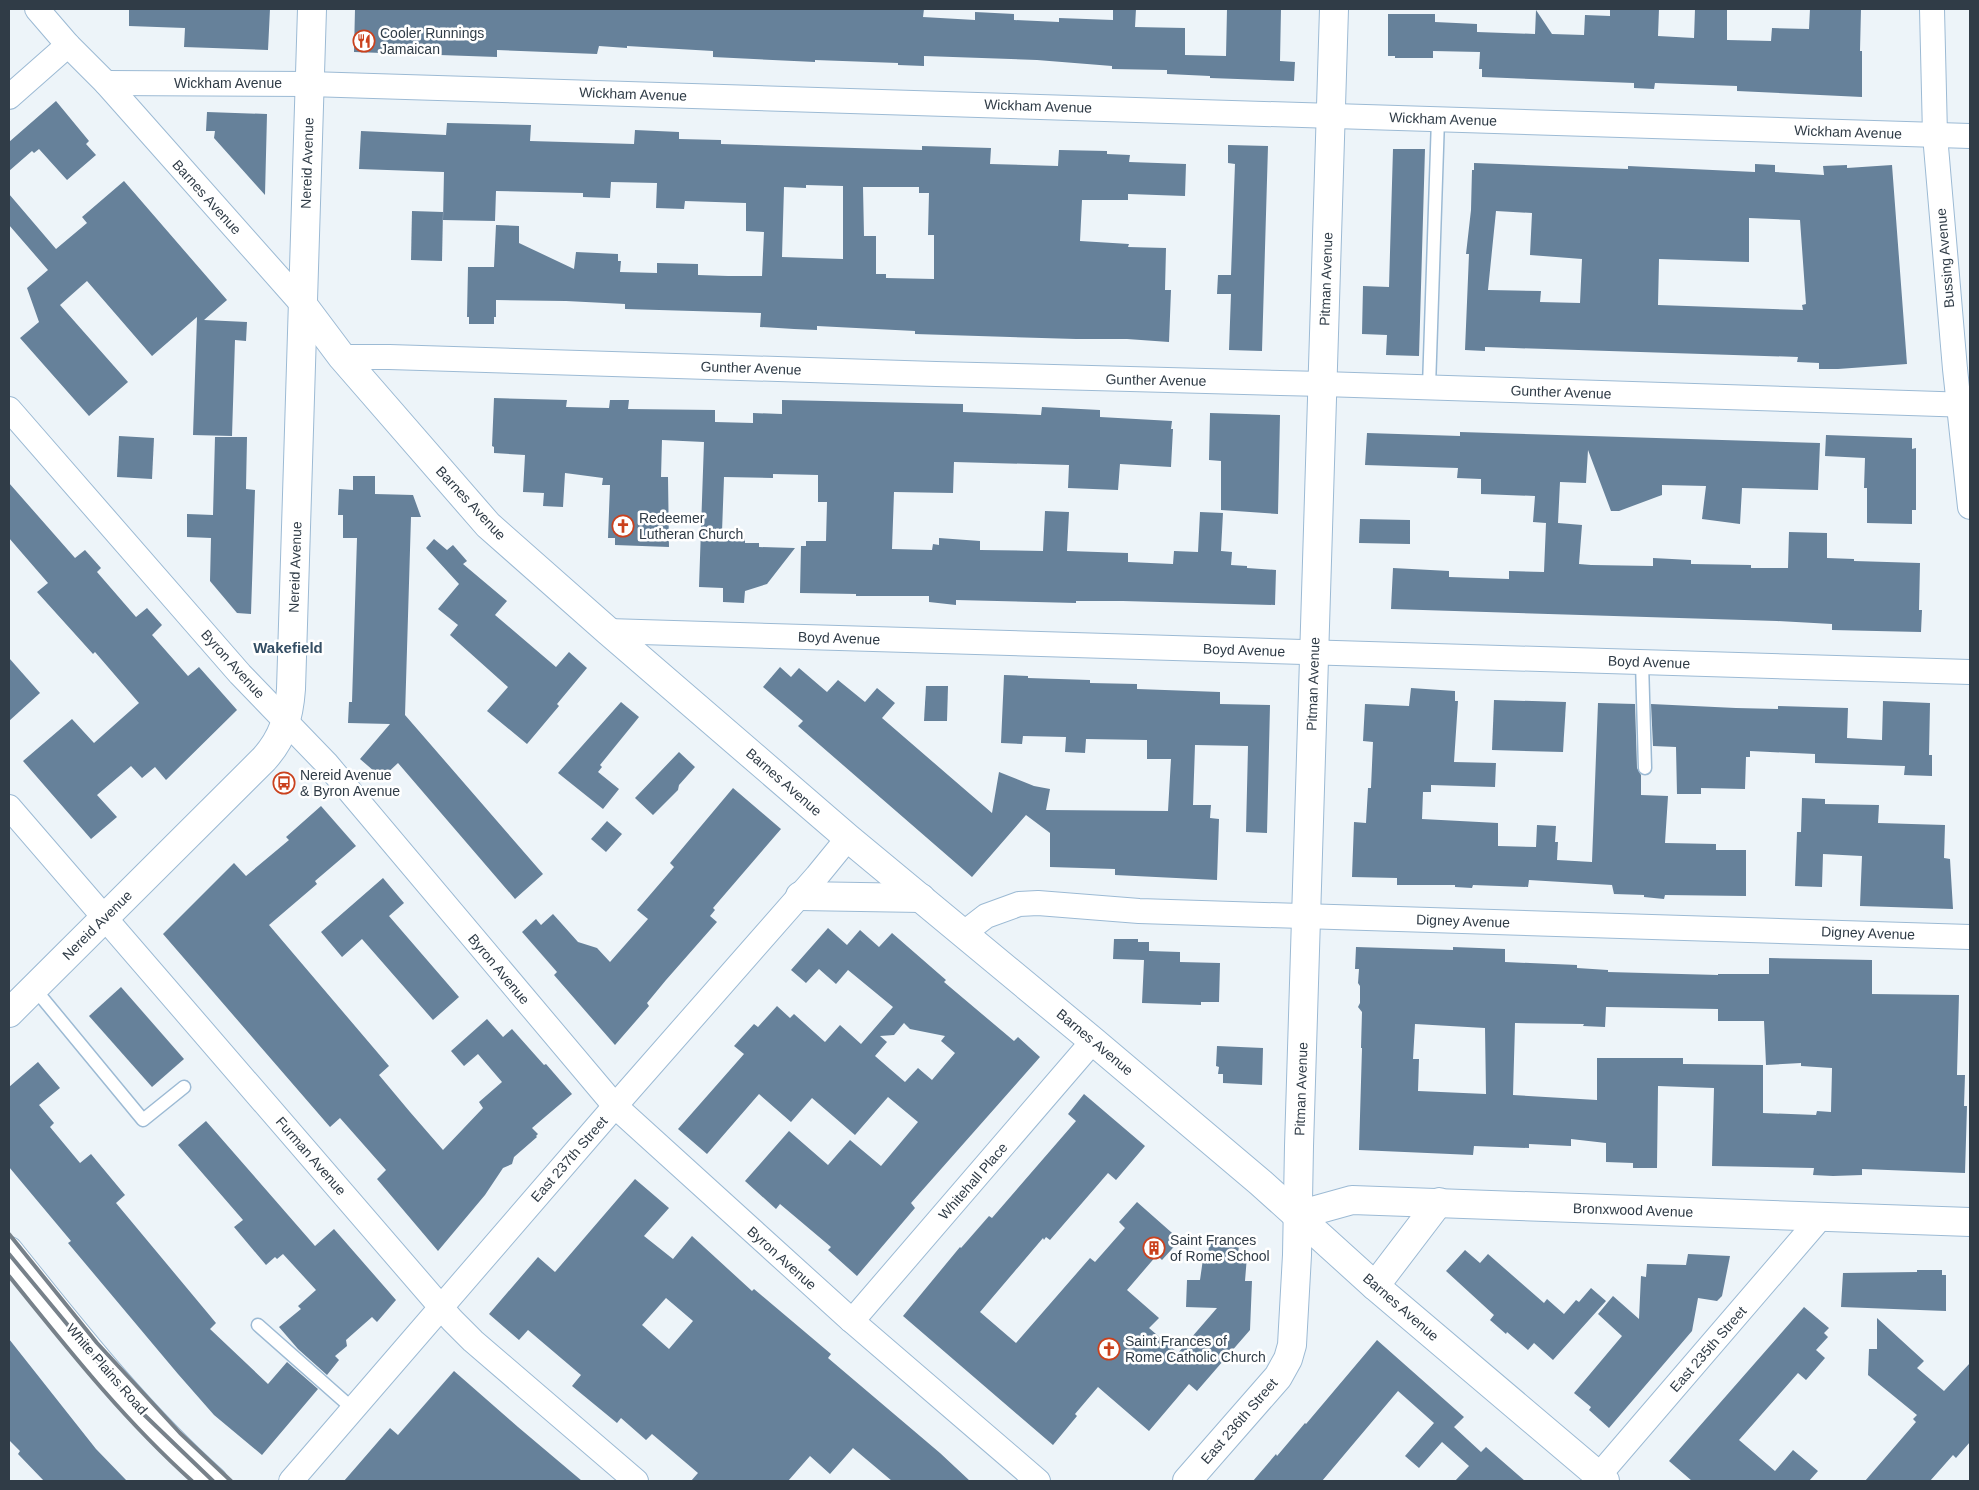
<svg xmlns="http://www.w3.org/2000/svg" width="1979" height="1490" font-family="Helvetica,sans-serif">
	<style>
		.building { fill: #66819a; fill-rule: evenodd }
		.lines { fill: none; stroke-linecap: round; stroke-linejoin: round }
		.service-casing { stroke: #9cbad4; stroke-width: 15 }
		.minor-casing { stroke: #9cbad4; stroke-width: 26 }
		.tertiary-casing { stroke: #9cbad4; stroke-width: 30 }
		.secondary-casing { stroke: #9cbad4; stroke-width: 30 }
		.service { stroke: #fff; stroke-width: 12 }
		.minor { stroke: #fff; stroke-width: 24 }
		.tertiary { stroke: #fff; stroke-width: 28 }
		.secondary { stroke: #fff; stroke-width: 28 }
		.rail { stroke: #77818a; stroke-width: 4 }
		.labels { text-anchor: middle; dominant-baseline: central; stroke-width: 5; stroke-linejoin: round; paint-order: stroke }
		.poi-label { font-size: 14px; fill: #303c47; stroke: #fff; text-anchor: start }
		.street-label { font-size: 14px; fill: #303c47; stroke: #fff }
		.neighbourhood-label { font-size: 15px; font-weight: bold; fill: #344e64; stroke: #fff }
	</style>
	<rect width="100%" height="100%" fill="#edf4f9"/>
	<!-- building -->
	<g class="building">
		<polygon points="129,9 270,9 268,50 184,47 185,28 129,26"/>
		<polygon points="355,9 818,10 818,9 924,9 923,17 975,20 975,12 1014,14 1014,20 1059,22 1059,18 1113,20 1113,9 1136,9 1135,27 1185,28 1185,55 1226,56 1227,9 1281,9 1280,61 1295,62 1294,81 1210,78 1210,76 1167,74 1167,70 1112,69 1112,66 1037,60 924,56 924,66 898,65 898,63 815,60 815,62 794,61 713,57 713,51 627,46 627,48 599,46 597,54 497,50 497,57 354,52"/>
		<polygon points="1610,9 1659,9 1658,36 1694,38 1695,9 1727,9 1727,40 1771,41 1772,28 1809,29 1810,9 1861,9 1860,51 1862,51 1862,97 1737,91 1737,86 1655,83 1654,89 1634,88 1634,83 1482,77 1482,69 1479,69 1480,52 1433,51 1433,58 1395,58 1395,56 1388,56 1388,14 1435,14 1435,22 1477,24 1477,32 1535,34 1536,10 1552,34 1584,35 1585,15 1610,16"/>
		<polygon points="56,101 89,141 86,144 96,155 67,180 39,149 34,153 32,151 9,171 9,142"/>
		<polygon points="207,112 267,114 265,195 214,138 215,131 206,131"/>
		<path d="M447,123L531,125L530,141L634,144L635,130L679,132V139L721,140V144L922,150V146L991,148L990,164L1058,166L1059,150L1107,151V154L1130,155L1129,162L1186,164L1185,196L1128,194V200H1082L1080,241L1129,244L1128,247L1166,248L1165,290H1171L1169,342L1127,339H1076L915,334V331L817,326V330L794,329L760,327L761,313L625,309V304L566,301L496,300V317H494V324H469V317H467L468,267H494L496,225L519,226V243L574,269L576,252L618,254V261H621L620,272L657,273V263L698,264V275L728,276H762L764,232L746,231V203L685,201L684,209L656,208L657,183L611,182L610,198L583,197V193L496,191L495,221L443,220L444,172L359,169L361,131L446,135ZM806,185L843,186V259L782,257L784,187L806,188ZM863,187H919V193H929L928,235H934V279L886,278V274H876V236H864Z"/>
		<polygon points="1228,145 1268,146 1262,351 1229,350 1231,294 1217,294 1218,275 1231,275 1235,164 1228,163"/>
		<polygon points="1393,149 1425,149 1419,356 1386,355 1387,335 1362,334 1363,286 1389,287"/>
		<path d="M1474,163L1628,169V166L1755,172V164L1775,165V172L1824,175L1823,166L1847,165V168L1892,165L1907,364L1838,369H1819V363L1797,362L1798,357L1514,348L1485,347V351L1465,350L1469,254H1466L1471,210L1472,170H1474ZM1496,211L1532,213L1530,255L1582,259L1580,303L1540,302L1541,291L1488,290ZM1749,218L1800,220L1806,304L1802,305L1803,310L1658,305L1659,259L1749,262Z"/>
		<polygon points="124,181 227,300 204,320 247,322 246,341 235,340 232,436 193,435 197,317 152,356 87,281 60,305 128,382 89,416 20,338 39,322 27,288 48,270 9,225 9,194 56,249 87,223 82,217"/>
		<polygon points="412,211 443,212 442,261 411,260"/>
		<polygon points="494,398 567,400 566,407 609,408 610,400 629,400 628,409 715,410 715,422 753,423 753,413 782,414 782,400 963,404 963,412 1041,415 1042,407 1100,410 1100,417 1172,421 1171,429 1173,429 1171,467 1120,464 1118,490 1068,488 1069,465 954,462 953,493 894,492 892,549 932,550 933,544 939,545 939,538 980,541 980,550 1043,551 1045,511 1069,512 1067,551 1128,553 1128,562 1173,564 1174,551 1198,552 1200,512 1223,513 1221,551 1232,552 1231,565 1247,566 1247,568 1276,570 1275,605 1123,601 1076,601 1076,603 956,600 956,605 929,602 929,596 856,596 856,594 800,593 801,546 806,546 806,541 826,541 827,502 818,502 818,475 773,474 773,478 724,477 722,532 733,533 733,537 745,538 745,543 759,543 759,547 795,548 767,584 745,591 744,603 723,602 723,588 699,587 704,442 662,440 661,477 668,477 669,547 615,545 615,538 608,538 610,485 602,485 603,478 565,473 563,507 543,506 544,493 523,492 525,455 494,453 494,447 492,446"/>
		<polygon points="1210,413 1280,415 1278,514 1221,510 1221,461 1209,460"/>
		<polygon points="1460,432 1820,443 1818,490 1742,488 1740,524 1702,519 1706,486 1662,485 1662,495 1619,511 1611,511 1588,450 1586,483 1560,482 1558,523 1582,525 1579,564 1591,565 1653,566 1653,558 1691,560 1691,564 1751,565 1751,568 1788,568 1789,532 1827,533 1827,558 1854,559 1854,561 1920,563 1919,610 1922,610 1921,632 1832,630 1832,624 1777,621 1391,609 1393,568 1449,571 1449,577 1509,579 1509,571 1544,572 1546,523 1533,522 1535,496 1481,494 1481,479 1457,478 1458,468 1365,465 1367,433 1460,436"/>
		<polygon points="1826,435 1912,438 1912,449 1916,448 1916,510 1912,510 1912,524 1867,523 1867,488 1864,488 1865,458 1825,456"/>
		<polygon points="119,436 154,438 152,479 117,477"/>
		<polygon points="215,437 247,437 246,489 255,490 251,614 237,613 210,581 211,538 187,537 187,514 213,515"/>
		<polygon points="353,476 375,476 375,494 413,495 421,517 411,517 405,715 543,874 515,899 398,763 382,778 360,759 390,724 348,723 349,702 352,702 357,538 343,538 343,515 338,515 339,489 353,490"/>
		<polygon points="9,483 75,558 85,550 101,568 97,572 136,617 147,608 162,625 152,635 188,676 199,667 237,710 166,780 155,767 142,778 131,766 97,795 117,817 91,839 23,761 72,719 94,743 139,703 95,652 93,654 37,592 48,583 9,538"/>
		<polygon points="1360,519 1410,520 1410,544 1359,543"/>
		<polygon points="434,539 447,550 453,545 467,561 463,564 507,601 495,615 556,667 569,652 587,668 557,704 559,706 527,744 487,711 508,687 450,635 458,625 438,609 459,584 426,548"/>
		<polygon points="9,658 40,693 9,721"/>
		<polygon points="780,667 791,677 799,668 827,692 838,680 865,702 877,688 895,703 882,718 992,813 999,772 1034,786 1050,789 1046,810 1168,811 1171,759 1147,759 1147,740 1086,739 1085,753 1065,752 1066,737 1023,736 1022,744 1001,743 1004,675 1028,676 1028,678 1090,680 1090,683 1137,684 1137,689 1220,692 1220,704 1270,705 1267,833 1246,832 1248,746 1195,745 1193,805 1211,805 1210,818 1219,819 1217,880 1115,875 1115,869 1050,867 1050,833 1026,815 972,877 798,726 803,721 763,687"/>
		<polygon points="926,686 948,686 947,721 924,721"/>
		<polygon points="1411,688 1455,691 1455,701 1458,701 1454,762 1496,763 1495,787 1431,785 1431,792 1423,792 1422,819 1498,823 1498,846 1536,847 1537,825 1556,826 1555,842 1558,842 1557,860 1592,862 1598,703 1635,704 1637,768 1641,775 1641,795 1668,796 1665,843 1716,844 1716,850 1746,850 1746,896 1665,895 1664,899 1644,897 1644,895 1614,894 1612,885 1529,880 1528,887 1473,885 1472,888 1455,887 1455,885 1397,885 1397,878 1352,877 1354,822 1366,823 1368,788 1371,788 1373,742 1363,741 1365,704 1409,706"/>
		<polygon points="1494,700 1566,702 1563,752 1492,750"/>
		<polygon points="1883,701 1930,703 1929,755 1932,755 1932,776 1904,775 1905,766 1815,763 1815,754 1750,751 1750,757 1746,757 1745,789 1701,788 1701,794 1677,794 1676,747 1653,746 1651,704 1736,708 1778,709 1778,706 1848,708 1847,738 1882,740"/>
		<polygon points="621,702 639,717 600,765 602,767 598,772 619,789 603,809 558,773"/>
		<polygon points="679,752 695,767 679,785 678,790 653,815 635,798"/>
		<polygon points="733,788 781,829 713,908 715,910 710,916 717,922 666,980 647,1003 649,1006 615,1045 554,975 557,972 522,932 536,919 541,925 553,914 578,942 597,948 610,962 648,919 637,910 674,867 670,863"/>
		<polygon points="1802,798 1825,799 1825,804 1879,805 1878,823 1945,825 1944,858 1950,859 1953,909 1860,906 1862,856 1823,854 1822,887 1795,886 1797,832 1801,832"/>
		<polygon points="321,806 356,846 315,881 317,884 269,925 389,1066 379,1075 410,1112 443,1150 483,1108 479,1102 502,1082 478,1054 464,1066 451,1051 487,1019 503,1037 512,1029 544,1065 546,1064 572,1094 532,1128 538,1134 536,1136 537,1137 514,1157 512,1164 503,1168 485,1195 438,1251 377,1179 386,1170 340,1118 330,1127 163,934 234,863 246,876 289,840 286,837"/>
		<polygon points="607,821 622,834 606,852 591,839"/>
		<polygon points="383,878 404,903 389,916 459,997 433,1020 362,939 342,957 321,932"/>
		<path d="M828,928L847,945L860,930L879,947L892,933L946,980L944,982L1014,1041L1018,1037L1040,1057L911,1203L915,1208L857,1276L828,1250L831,1247L780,1204L776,1209L745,1181L789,1131L828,1165L850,1140L881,1166L918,1122L888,1097L855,1135L812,1098L791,1122L759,1094L707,1154L678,1129L744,1054L734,1046L754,1024L758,1027L777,1006L790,1018L794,1014L825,1042L840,1025L861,1044L893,1007L848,970L836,984L819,969L806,983L791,970ZM904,1023L910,1029L945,1036L941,1041L955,1053L932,1080L918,1068L905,1082L875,1056L887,1042L880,1036L894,1035Z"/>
		<polygon points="1114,939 1138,939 1138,942 1149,942 1149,951 1180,952 1180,962 1220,963 1219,1002 1201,1002 1201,1005 1142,1003 1144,960 1113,959"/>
		<path d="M1356,947L1453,950V947L1505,949V962L1577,965V968L1608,970V972L1718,975V974H1769V958L1872,960V994L1959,995L1957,1075H1965L1964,1106H1967L1965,1173L1862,1169V1175L1833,1176L1813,1175L1814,1168L1712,1166L1714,1088L1658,1086L1657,1168H1633V1163L1606,1162V1143L1571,1139V1146L1529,1144V1148L1474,1146L1473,1155L1359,1150L1362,1048H1361L1362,1012L1358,1007L1360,1003V986L1358,983L1359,969H1355ZM1606,1007L1718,1009V1021H1764L1766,1065L1801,1063V1066L1832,1068L1831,1112L1817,1111L1816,1115L1763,1113V1065L1683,1064V1058H1597V1100L1513,1095L1515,1023L1584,1024L1583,1026L1605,1027ZM1415,1024L1485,1028L1486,1094L1418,1091L1419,1059H1413Z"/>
		<polygon points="121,987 184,1059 152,1087 89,1016"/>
		<polygon points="1217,1046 1263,1048 1262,1085 1223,1083 1223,1074 1218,1074 1219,1067 1216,1066"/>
		<polygon points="38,1062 60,1088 39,1105 54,1123 50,1127 80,1163 91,1154 125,1195 116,1203 216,1323 210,1329 268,1384 287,1362 318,1389 262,1455 214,1415 178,1374 68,1243 71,1241 9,1167 9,1087"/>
		<polygon points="1084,1094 1145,1146 1116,1180 1108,1173 1050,1240 1046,1237 1044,1240 1043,1238 980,1312 1016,1343 1090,1258 1095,1262 1125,1228 1119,1222 1137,1202 1180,1240 1162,1260 1157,1255 1127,1290 1159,1318 1149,1328 1178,1353 1217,1308 1186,1307 1187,1280 1200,1280 1203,1259 1208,1264 1209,1242 1239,1245 1238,1255 1247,1256 1245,1281 1252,1281 1250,1330 1197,1391 1189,1384 1149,1431 1098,1387 1075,1414 1077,1416 1053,1445 903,1316 960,1247 961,1248 989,1216 992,1218 1076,1121 1068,1114"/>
		<polygon points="206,1121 315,1246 334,1229 396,1300 377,1322 372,1317 346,1340 347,1346 335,1356 339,1360 327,1375 298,1349 279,1327 301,1309 298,1306 316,1290 283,1254 277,1259 275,1257 266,1265 234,1227 243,1220 178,1145"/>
		<path d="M635,1179L669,1208L644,1236L673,1259L692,1236L752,1291L754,1289L831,1354L828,1358L940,1453L970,1481H892L853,1448L830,1474L810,1456L788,1481H691L698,1473L652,1434L646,1440L621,1418L617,1423L572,1386L581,1375L528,1330L519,1340L489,1314L538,1257L555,1272ZM666,1298L693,1321L669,1349L642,1325Z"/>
		<polygon points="1465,1250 1480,1263 1488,1254 1544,1303 1547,1299 1564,1314 1576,1300 1579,1302 1591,1288 1606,1301 1553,1360 1534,1343 1528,1350 1507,1332 1506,1334 1490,1320 1494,1315 1446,1271"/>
		<polygon points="1688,1254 1730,1256 1722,1296 1717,1301 1698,1298 1692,1331 1609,1428 1589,1410 1591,1407 1574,1393 1622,1336 1598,1314 1613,1296 1639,1319 1641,1276 1646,1277 1647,1264 1686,1265"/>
		<polygon points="1917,1270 1942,1270 1942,1275 1946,1275 1946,1311 1841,1307 1843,1273 1917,1272"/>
		<polygon points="1804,1307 1829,1328 1824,1333 1828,1337 1816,1350 1825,1358 1806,1380 1798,1373 1739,1440 1775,1471 1793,1450 1818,1471 1809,1481 1692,1481 1669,1461"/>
		<polygon points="1877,1318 1924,1361 1917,1368 1944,1391 1970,1363 1970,1442 1956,1458 1953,1455 1930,1481 1865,1481 1916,1422 1913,1419 1917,1415 1868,1375 1869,1349 1877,1349"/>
		<polygon points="9,1339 96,1449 127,1481 44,1481 18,1454 20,1451 9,1440"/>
		<polygon points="1377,1340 1464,1417 1454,1427 1481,1452 1486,1447 1525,1481 1455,1481 1469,1466 1442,1442 1419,1468 1405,1456 1434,1423 1398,1391 1322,1481 1253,1481 1276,1454 1277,1456 1305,1423 1306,1424"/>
		<polygon points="454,1371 518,1427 582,1481 344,1481 390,1428 398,1435"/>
	</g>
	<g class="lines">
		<!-- service casing -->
		<g class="service-casing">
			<g id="service">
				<polyline points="1429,387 1438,119"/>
				<polyline points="1642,662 1645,768"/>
				<polyline points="34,988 143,1120 184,1087"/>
				<polyline points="258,1325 353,1409"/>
			</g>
		</g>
		<!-- minor casing -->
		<g class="minor-casing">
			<g id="minor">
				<polyline points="37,9 68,45 106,83 303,305"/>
				<polyline points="1932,9 1935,135 1955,369 1970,507"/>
				<polyline points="106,83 309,84 1970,136"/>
				<polyline points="9,97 68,45"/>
				<polyline points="342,357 389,357 936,374 1323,384 1970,405"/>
				<polyline points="9,409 240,674 326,763 615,1106 852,1321 1038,1481"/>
				<polyline points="608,631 1970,672"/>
				<polyline points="9,807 452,1320 473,1341 636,1481"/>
				<polyline points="964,933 986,916 1019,904 1038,903 1139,911 1970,937"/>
				<polyline points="852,1321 1093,1041"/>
				<polyline points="291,1481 615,1106 817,876 848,838"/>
				<polyline points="1594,1481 1821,1217"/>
			</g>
		</g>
		<!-- tertiary casing -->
		<g class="tertiary-casing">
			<g id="tertiary">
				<polyline points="303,305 342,357 488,525 608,631 848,838 1093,1041 1261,1183 1375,1286 1605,1481"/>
				<polyline points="800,896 921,898"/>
				<path d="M9,1013L264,759C283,738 289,717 291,689L312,9"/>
				<polyline points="1298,1215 1352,1200 1970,1222"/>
				<polyline points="1375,1286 1439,1202"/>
				<polyline points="1187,1481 1278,1377 1288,1359 1292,1345 1297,1255 1299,1146 1334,9"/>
			</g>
		</g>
		<!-- secondary casing -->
		<g class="secondary-casing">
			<path id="secondary" d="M9,1251C73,1331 136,1412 213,1481"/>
		</g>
		<!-- service -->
		<use href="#service" class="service"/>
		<!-- minor -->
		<use href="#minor" class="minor"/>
		<!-- tertiary -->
		<use href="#tertiary" class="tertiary"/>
		<!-- secondary -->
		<use href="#secondary" class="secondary"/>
		<!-- rail -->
		<g class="rail">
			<polyline points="9,1234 97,1343 180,1433 231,1481"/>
			<polyline points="9,1254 134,1405 213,1481"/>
			<path d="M9,1276C67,1348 123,1419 192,1481"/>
		</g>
	</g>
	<!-- icons -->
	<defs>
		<g id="restaurant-ring" transform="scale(1.125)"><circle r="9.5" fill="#fff" stroke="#ca411d" stroke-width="1.5"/><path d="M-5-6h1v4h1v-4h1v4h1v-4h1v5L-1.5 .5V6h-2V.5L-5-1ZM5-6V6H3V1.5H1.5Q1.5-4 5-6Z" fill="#ca411d"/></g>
		<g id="church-ring" transform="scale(1.125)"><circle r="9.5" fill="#fff" stroke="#ca411d" stroke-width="1.5"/><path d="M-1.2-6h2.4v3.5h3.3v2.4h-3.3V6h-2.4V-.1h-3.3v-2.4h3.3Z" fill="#ca411d"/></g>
		<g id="bus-ring" transform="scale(1.125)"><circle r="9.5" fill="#fff" stroke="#ca411d" stroke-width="1.5"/><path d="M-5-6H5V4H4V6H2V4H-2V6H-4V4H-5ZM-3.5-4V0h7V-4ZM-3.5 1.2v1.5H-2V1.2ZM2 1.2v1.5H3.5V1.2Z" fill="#ca411d"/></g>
		<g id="building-ring" transform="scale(1.125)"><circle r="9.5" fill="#fff" stroke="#ca411d" stroke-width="1.5"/><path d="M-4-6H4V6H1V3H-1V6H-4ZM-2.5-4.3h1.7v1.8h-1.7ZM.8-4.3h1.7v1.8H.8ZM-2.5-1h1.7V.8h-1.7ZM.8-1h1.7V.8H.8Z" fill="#ca411d"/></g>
	</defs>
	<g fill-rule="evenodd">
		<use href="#restaurant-ring" x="364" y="41"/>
		<use href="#church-ring" x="623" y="526"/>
		<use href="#bus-ring" x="284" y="783"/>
		<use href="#building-ring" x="1154" y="1248"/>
		<use href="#church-ring" x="1109" y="1349"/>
	</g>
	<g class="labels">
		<!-- poi labels -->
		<g class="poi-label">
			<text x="380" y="33">Cooler Runnings<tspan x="380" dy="16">Jamaican</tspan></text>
			<text x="639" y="518">Redeemer<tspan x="639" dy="16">Lutheran Church</tspan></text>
			<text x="300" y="775">Nereid Avenue<tspan x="300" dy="16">&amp; Byron Avenue</tspan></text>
			<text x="1170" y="1240">Saint Frances<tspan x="1170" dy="16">of Rome School</tspan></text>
			<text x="1125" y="1341">Saint Frances of<tspan x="1125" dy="16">Rome Catholic Church</tspan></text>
		</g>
		<!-- street labels -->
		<g class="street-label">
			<text x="228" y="83">Wickham Avenue</text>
			<text transform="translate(633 94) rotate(2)">Wickham Avenue</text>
			<text transform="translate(1038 106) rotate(2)">Wickham Avenue</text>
			<text transform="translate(1443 119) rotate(2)">Wickham Avenue</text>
			<text transform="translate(1848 132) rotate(2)">Wickham Avenue</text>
			<text transform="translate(307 163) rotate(-88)">Nereid Avenue</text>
			<text transform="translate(207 197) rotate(48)">Barnes Avenue</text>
			<text transform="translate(1945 258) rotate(-95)">Bussing Avenue</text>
			<text transform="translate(1326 279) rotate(-88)">Pitman Avenue</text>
			<text transform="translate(751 368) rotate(2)">Gunther Avenue</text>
			<text transform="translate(1156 380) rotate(1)">Gunther Avenue</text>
			<text transform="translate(1561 392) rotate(2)">Gunther Avenue</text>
			<text transform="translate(471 503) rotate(47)">Barnes Avenue</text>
			<text transform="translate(295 567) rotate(-88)">Nereid Avenue</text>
			<text transform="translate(839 638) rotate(2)">Boyd Avenue</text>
			<text transform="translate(1244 650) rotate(2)">Boyd Avenue</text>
			<text transform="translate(1649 662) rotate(2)">Boyd Avenue</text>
			<text transform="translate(233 664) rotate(48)">Byron Avenue</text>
			<text transform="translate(1313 684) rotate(-88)">Pitman Avenue</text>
			<text transform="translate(784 782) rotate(41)">Barnes Avenue</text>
			<text transform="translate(1463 921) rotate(2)">Digney Avenue</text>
			<text transform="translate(97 925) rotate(-45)">Nereid Avenue</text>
			<text transform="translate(1868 933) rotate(2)">Digney Avenue</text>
			<text transform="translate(499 969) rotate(50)">Byron Avenue</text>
			<text transform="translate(1095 1042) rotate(40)">Barnes Avenue</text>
			<text transform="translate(1301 1089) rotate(-88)">Pitman Avenue</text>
			<text transform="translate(311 1156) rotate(49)">Furman Avenue</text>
			<text transform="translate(569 1159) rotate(-49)">East 237th Street</text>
			<text transform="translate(973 1181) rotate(-49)">Whitehall Place</text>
			<text transform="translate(1633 1210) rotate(2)">Bronxwood Avenue</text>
			<text transform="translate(782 1258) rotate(42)">Byron Avenue</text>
			<text transform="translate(1401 1307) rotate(41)">Barnes Avenue</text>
			<text transform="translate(1708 1349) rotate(-49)">East 235th Street</text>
			<text transform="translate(107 1369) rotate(49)">White Plains Road</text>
			<text transform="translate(1239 1421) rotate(-49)">East 236th Street</text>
		</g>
		<!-- neighbourhood labels -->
		<g class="neighbourhood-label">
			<text x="288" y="647">Wakefield</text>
		</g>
	</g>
	<!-- border -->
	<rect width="1979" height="1490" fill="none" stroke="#303c47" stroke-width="20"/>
</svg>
